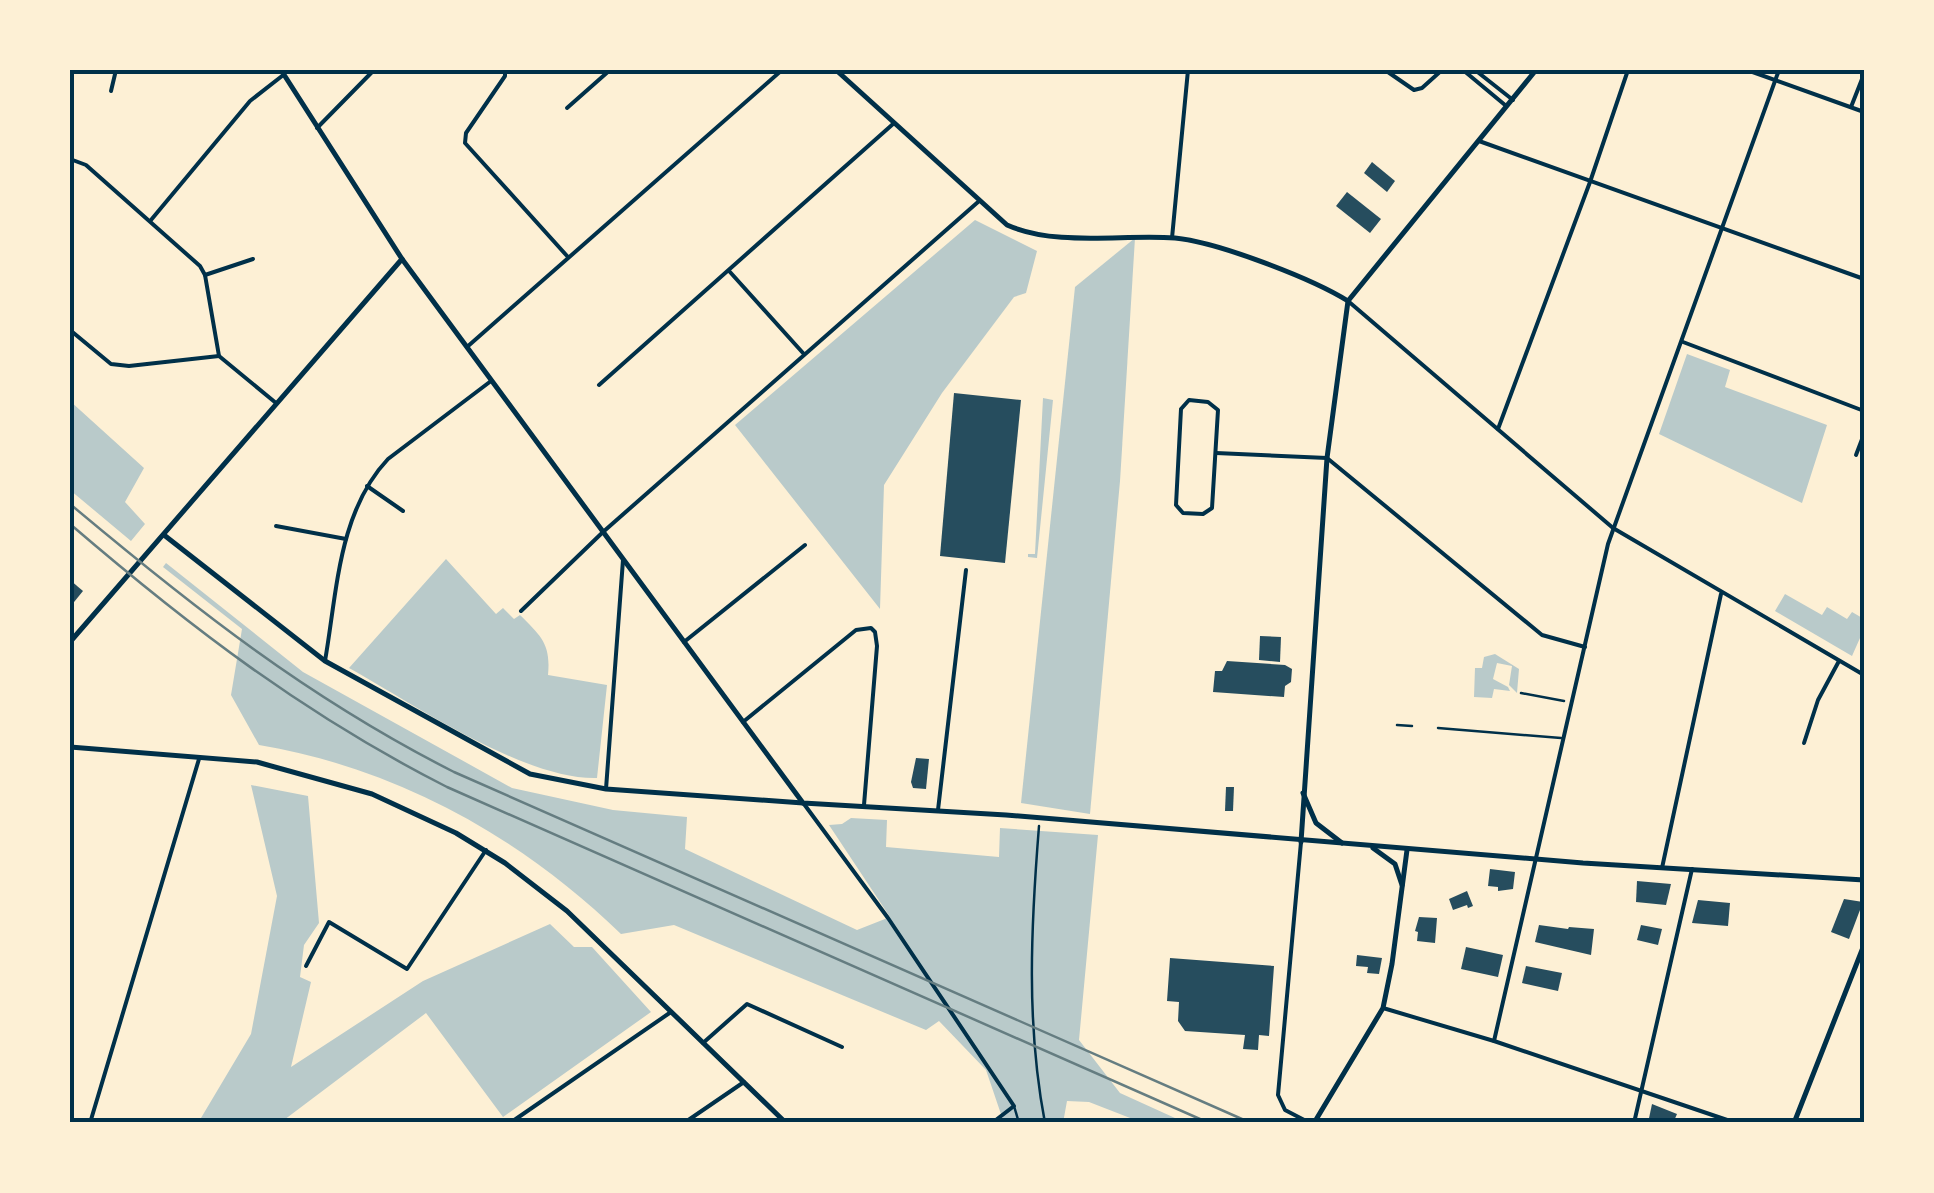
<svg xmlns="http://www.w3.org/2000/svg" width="1934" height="1193" font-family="'PT Sans',sans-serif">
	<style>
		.green { fill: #b9caca }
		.building { fill: #264d5e }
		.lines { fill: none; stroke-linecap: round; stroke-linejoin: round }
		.path { stroke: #003049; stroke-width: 2.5 }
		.service { stroke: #003049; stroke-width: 2.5 }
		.minor { stroke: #003049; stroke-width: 4 }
		.tertiary { stroke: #003049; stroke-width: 5 }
		.secondary { stroke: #003049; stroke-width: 5 }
		.rail { stroke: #657d81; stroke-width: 2.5 }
		.neatline { fill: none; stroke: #003049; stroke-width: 4 }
	</style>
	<rect width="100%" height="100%" fill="#fdf0d5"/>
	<!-- green -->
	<g class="green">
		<polygon points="975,220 1037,251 1026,293 1014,297 942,393 884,485 880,609 735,425"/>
		<polygon points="1135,238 1120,481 1090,814 1021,803 1075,287"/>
		<polygon points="1687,354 1730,370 1725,387 1827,425 1802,503 1659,434"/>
		<polygon points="1043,398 1053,400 1037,558 1028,557 1028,554 1035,554"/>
		<polygon points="70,401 144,468 125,502 145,524 131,541 70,490"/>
		<path d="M446,559L496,614L503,608L514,619L520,615C541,636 551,644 548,675L607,685L597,778C524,780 414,704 349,668Z"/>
		<path d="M166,563L303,672L512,788L613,810L687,817L685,849L857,930L890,917L829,825L842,824L851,818L887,820L886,847L999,857L1000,828L1098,835L1079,1040L1120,1093L1186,1123H1143L1089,1102L1067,1101L1063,1123H1004L986,1070L939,1021L926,1030L674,925L621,934C521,837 397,768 259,745L231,695L242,629L163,567Z"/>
		<polygon points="1785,594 1822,615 1827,607 1847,619 1852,612 1864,619 1864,629 1852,656 1775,611"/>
		<polygon points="1495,654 1519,669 1517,693 1509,685 1512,666 1497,663 1493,679 1508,687 1510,691 1494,689 1492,698 1474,697 1475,668 1482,668 1484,657"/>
		<polygon points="251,785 308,796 319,923 304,945 300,977 311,982 291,1067 423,981 550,924 574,947 592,947 651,1012 503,1117 426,1013 280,1123 198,1123 251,1034 277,896"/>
	</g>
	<!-- building -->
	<g class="building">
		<polygon points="1372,162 1395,181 1387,192 1364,173"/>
		<polygon points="1347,192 1381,219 1370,233 1336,206"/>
		<polygon points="954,393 1021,400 1005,563 940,556"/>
		<polygon points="70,580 83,591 70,607"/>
		<polygon points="1260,636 1281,637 1280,662 1259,660"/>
		<polygon points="1227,661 1285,665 1292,669 1291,682 1285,686 1284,697 1213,692 1215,671 1222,671"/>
		<polygon points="916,758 929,759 926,789 913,788 911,782"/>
		<polygon points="1226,787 1234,787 1233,811 1225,811"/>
		<polygon points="1490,869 1515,872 1513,889 1498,891 1498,887 1488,886"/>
		<polygon points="1637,881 1671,884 1666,905 1636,902"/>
		<polygon points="1467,891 1473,906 1468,908 1467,905 1453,910 1449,899"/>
		<polygon points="1844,899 1863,902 1849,939 1831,932"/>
		<polygon points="1698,900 1730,903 1728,926 1692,923"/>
		<polygon points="1419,917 1437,918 1435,943 1417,941 1418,932 1415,931"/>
		<polygon points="1539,925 1568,929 1569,927 1594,929 1591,955 1535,942"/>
		<polygon points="1641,925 1662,929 1658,945 1637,940"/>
		<polygon points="1466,947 1503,955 1498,977 1461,969"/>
		<polygon points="1357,955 1382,958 1379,974 1367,973 1368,967 1356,966"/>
		<polygon points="1170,958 1274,966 1269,1036 1259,1035 1258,1050 1243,1049 1245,1035 1185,1031 1178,1021 1179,1002 1167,1001"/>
		<polygon points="1526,966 1562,973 1558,991 1522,983"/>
		<polygon points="1652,1104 1677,1114 1673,1123 1648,1123"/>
	</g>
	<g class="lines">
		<!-- path -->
		<g class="path">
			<polyline points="1521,693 1564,701"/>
			<path d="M1039,826C1031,926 1026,1024 1045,1123"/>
		</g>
		<!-- service -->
		<g class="service">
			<polyline points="1397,725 1412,726"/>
			<polyline points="1438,728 1561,738"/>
			<polyline points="1014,1106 1019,1123"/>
		</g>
		<!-- minor -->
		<g class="minor">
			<polyline points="505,70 505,76 466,133 465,143 568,257"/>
			<polyline points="1385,70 1414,90 1422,88 1442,70"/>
			<polyline points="1463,70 1505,105"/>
			<polyline points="1475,70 1513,100"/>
			<polyline points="1747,70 1864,112"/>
			<polyline points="111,91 116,70"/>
			<polyline points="1851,107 1864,74"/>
			<polyline points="567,108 610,70"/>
			<polyline points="317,128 374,70"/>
			<polyline points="1479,141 1864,279"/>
			<polyline points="70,159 86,165 200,266 205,275 219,356 276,403"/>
			<polyline points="151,220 250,101 282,76"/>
			<polyline points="1172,238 1188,70"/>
			<polyline points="730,272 803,353"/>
			<polyline points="205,275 253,259"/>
			<polyline points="1348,301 1613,528 1864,675"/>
			<polyline points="70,330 111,364 129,366 219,356"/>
			<polyline points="1683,342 1864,411"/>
			<polyline points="467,347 782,70"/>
			<polyline points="599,385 893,124"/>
			<polygon points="1189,400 1208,402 1218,410 1212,508 1203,514 1183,513 1176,505 1181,409"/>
			<polyline points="1498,429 1590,182 1628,70"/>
			<polyline points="1216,453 1327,458 1542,635 1585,647"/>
			<polyline points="1856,455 1864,434"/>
			<polyline points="367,486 403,511"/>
			<polyline points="276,526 346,539"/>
			<polyline points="521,611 603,532 978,202"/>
			<polyline points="684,642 805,545"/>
			<path d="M325,661C337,593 338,512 388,459L491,381"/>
			<polyline points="743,722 856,630 871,628 875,632 877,646 864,805"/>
			<polyline points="1804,743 1818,700 1839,661"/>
			<polyline points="606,789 623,560"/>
			<polyline points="804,804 888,918 1014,1106 992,1123"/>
			<polyline points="938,810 966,570"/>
			<polyline points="1301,842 1278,1095 1285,1110 1310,1123"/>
			<polyline points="1662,868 1721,594"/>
			<polyline points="306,966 329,922 407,969 486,850"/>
			<polyline points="1383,1008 1494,1041 1736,1123"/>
			<polyline points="1494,1041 1608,544 1779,70"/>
			<polyline points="703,1043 747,1004 842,1047"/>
			<polyline points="90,1123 199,759"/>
			<polyline points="510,1123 671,1012"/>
			<polyline points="684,1123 744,1082"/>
			<polyline points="1634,1123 1692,869"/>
		</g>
		<!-- tertiary -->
		<g class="tertiary">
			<path d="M836,70L1007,225C1057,247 1122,234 1175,238C1217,242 1311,278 1348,301"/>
			<polyline points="164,535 325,661 530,774 606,789 803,803"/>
			<polyline points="70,642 402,259"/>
			<polyline points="70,747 257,762 372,794 456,833 505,863 567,911 786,1123"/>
			<polyline points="1301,842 1327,458 1348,301 1536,70"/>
			<polyline points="1314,1123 1383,1008 1392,964 1407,850"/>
		</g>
		<!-- secondary -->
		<g class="secondary">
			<polyline points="281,70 402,259 803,803 1006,815 1583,863 1864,880"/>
			<polyline points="1303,793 1316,823 1342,843"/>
			<polyline points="1373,848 1395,864 1402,885"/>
			<polyline points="1794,1123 1864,945"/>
		</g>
		<!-- rail -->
		<g class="rail">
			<path d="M70,504C194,608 308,698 454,772L1251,1123"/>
			<path d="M70,524C190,627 305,715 447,787L1209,1123"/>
		</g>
	</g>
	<!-- border -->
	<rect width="1934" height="1193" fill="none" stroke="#fdf0d5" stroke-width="145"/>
	<rect x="72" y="72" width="1790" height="1048" class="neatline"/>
</svg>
